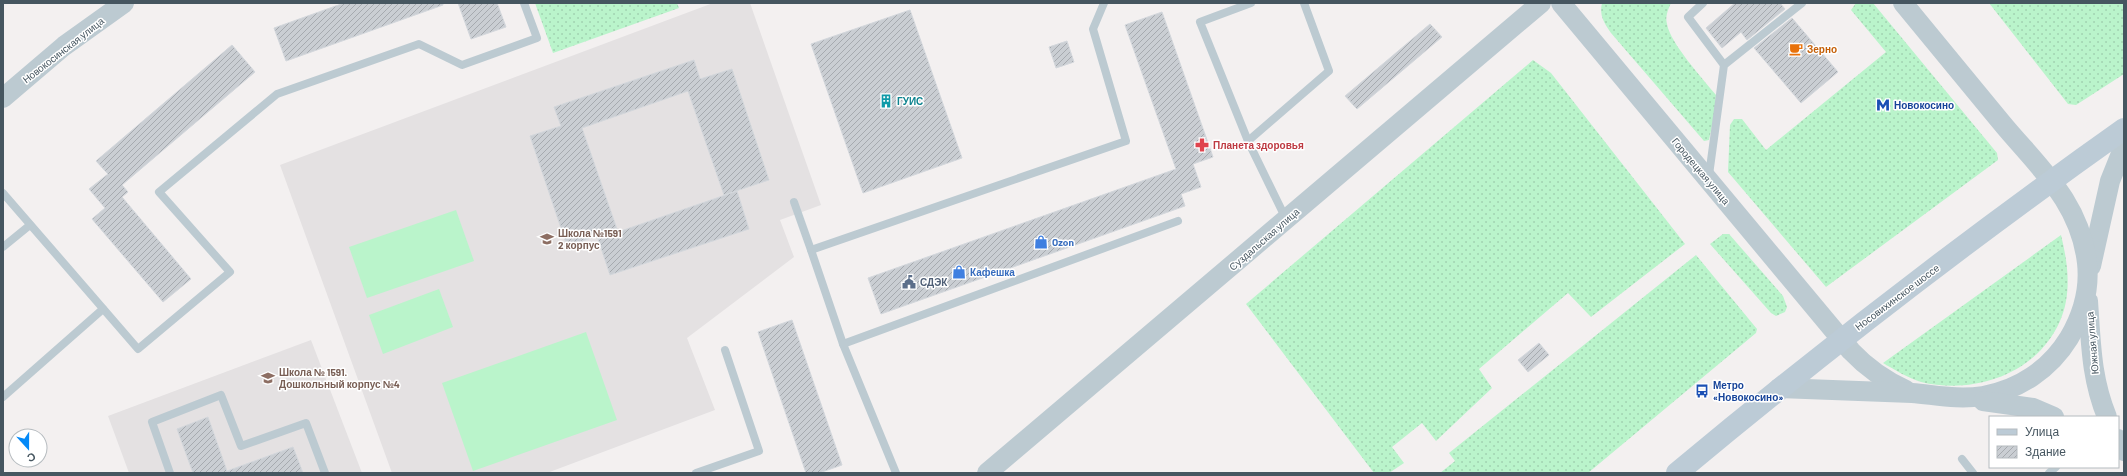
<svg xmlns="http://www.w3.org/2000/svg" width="2127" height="476" font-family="Barlow,sans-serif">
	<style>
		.education { fill: #e4e1e2 }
		.grass { fill: url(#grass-dots) }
		.pitch { fill: #baf4cb }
		.building { fill: url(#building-hatch); stroke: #d3d7dc }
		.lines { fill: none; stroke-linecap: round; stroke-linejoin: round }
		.service { stroke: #bccad1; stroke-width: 8 }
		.tertiary { stroke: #bccad1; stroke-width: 20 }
		.secondary { stroke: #bccbd6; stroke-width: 22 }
		.labels { text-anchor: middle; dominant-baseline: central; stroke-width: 3; stroke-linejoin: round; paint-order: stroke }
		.food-label { font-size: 10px; font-weight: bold; fill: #c56008; stroke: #fff; text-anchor: start }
		.street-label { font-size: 10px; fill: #465660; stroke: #fff }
		.culture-label { font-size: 10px; font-weight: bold; fill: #0d838f; stroke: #fff; text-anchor: start }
		.transit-label { font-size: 10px; font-weight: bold; fill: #164399; stroke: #fff; text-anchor: start }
		.health-label { font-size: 10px; font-weight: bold; fill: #be3a42; stroke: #fff; text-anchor: start }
		.education-label { font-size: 10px; font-weight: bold; fill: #785e54; stroke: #fff; text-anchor: start }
		.shop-label { font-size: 10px; font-weight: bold; fill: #366cbe; stroke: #fff; text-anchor: start }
		.service-label { font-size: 10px; font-weight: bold; fill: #4e5e75; stroke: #fff; text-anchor: start }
	</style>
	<defs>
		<pattern id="grass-dots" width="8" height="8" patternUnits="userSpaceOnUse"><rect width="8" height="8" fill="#baf4cb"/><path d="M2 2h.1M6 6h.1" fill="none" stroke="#a1d3b1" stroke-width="1.8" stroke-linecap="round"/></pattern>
		<pattern id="building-hatch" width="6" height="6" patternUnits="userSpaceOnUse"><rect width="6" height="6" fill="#caced3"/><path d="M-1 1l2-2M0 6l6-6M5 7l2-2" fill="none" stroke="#a6aaaf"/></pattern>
	</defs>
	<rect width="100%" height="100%" fill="#f3f0f0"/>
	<!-- education -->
	<g class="education">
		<polygon points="713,3 750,3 821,205 780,220 794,257 687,338 715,410 547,473 392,473 280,165"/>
		<polygon points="311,340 362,473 129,473 108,416"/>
	</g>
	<!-- grass -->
	<g class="grass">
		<polygon points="535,3 677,3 679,8 553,53"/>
		<path d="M1602,3H1671C1668,10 1665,16 1667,24C1670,43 1703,79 1716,95L1715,112L1709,140L1704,141L1611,33C1604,23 1599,15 1602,3Z"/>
		<polygon points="1856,3 1873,3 1997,153 1998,160 1826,287 1728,172 1730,125 1734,119 1742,119 1766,150 1886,52 1851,10"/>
		<polygon points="1989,3 2124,3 2124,74 2076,105 2068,104"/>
		<polygon points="1533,60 1551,73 1685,244 1591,317 1568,293 1479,369 1492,388 1436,441 1422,423 1392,447 1404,463 1389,473 1374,473 1246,304"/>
		<polygon points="1723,234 1729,234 1783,296 1787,307 1785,312 1776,316 1771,313 1710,244"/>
		<path d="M2061,235C2068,263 2072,294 2060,321C2037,374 1974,395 1921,382C1908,378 1895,370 1883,363Z"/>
		<polygon points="1696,255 1757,329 1756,333 1588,473 1440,473 1455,461 1449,453"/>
	</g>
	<!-- pitch -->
	<g class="pitch">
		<polygon points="456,210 474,261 367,298 349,247"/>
		<polygon points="439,289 453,327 383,354 369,315"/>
		<polygon points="586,332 617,420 473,471 442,383"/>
	</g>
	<!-- building -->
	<g class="building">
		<polygon points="344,3 443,3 443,5 286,61 274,28"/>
		<polygon points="458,3 497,3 506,27 471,39"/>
		<polygon points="1735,3 1780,3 1785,9 1747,40 1741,32 1722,48 1706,28"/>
		<polygon points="910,10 962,158 863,193 811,44"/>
		<polygon points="1162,12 1213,157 1193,164 1201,187 1181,194 1185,206 881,314 868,278 1176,169 1125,25"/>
		<polygon points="1792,18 1838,72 1801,103 1754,48"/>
		<polygon points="1430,24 1442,37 1357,109 1345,96"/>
		<polygon points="1067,41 1074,62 1056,68 1049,47"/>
		<polygon points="232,45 255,72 122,185 128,192 122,197 191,279 163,302 92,219 105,208 89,189 108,174 96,161"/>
		<polygon points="694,60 700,79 732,69 769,180 724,195 688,91 582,128 618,232 737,191 749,229 610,275 597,236 567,246 530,136 561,126 554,107"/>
		<polygon points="792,320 842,465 819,473 806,473 758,332"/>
		<polygon points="1539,343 1549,355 1528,372 1518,360"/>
		<polygon points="208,417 227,471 293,447 303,473 193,473 177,429"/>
	</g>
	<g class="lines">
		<!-- service -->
		<g class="service">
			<polyline points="1251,3 1200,22 1248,141 1286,219"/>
			<polyline points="1703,3 1688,17 1724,65"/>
			<polyline points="1248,141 1329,71 1304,3"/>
			<polyline points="1709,175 1724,65 1802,3"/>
			<polyline points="3,193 138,349 230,272 159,192 277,94 419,44 462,65 537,38 524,3"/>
			<polyline points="794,202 811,250"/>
			<polyline points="3,247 30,225"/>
			<polyline points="843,344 1178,221"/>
			<polyline points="3,397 103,309"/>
			<polyline points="1962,459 1973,473"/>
			<polyline points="170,473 152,422 221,395 241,446 306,423 325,473"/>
			<polyline points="696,473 759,451 725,350"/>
			<polyline points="896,473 843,344 811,250 1126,141 1093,29 1104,3"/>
			<polyline points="2049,473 2056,467"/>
		</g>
		<!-- tertiary -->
		<g class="tertiary">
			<path d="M1561,3L1851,351C1868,369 1884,380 1906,390"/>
			<polyline points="3,98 64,46 124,3"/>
			<polyline points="2091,266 2110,181 2124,146"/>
			<path d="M2088,301C2091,343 2091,378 2107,417"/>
			<path d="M1779,388C1823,390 1868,391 1912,393C1936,395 1958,400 1983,396C2019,390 2050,369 2069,338C2083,314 2090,290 2087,263C2080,201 2038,167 2001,122C1968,82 1936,43 1903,3"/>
			<polyline points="1983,401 2033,408 2054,417"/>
			<polyline points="2118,439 2124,451"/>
			<polyline points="987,473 1541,3"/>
		</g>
		<!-- secondary -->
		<path class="secondary" d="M1677,473C1821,353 1970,238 2124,129"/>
	</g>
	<!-- icons -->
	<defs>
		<g id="cafe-bare" transform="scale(1.08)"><path d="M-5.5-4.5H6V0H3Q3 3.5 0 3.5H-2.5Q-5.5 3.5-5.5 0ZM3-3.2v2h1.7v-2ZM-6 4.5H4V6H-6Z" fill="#e8710a" stroke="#fff" stroke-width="2.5" paint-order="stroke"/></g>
		<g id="building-bare" transform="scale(1.08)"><path d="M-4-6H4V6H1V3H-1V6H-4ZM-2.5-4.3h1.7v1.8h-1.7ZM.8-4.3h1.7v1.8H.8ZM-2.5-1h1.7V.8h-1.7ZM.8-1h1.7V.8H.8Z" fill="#0f9aa8" stroke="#fff" stroke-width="2.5" paint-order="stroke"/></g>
		<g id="metro-bare" transform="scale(1.08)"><path d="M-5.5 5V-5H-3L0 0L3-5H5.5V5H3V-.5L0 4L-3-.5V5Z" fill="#1a4fb4" stroke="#fff" stroke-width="2.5" paint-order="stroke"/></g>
		<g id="pharmacy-bare" transform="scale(1.08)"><path d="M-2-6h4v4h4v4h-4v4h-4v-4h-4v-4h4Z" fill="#e0444e" stroke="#fff" stroke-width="2.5" paint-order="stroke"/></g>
		<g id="school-bare" transform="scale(1.08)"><path d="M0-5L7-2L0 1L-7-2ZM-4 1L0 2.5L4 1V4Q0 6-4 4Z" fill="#8d6e63" stroke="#fff" stroke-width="2.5" paint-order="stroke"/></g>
		<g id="shop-bare" transform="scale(1.08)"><path d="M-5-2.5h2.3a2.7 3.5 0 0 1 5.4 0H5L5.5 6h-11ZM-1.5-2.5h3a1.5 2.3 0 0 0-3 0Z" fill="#3f7fe0" stroke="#fff" stroke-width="2.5" paint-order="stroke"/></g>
		<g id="civic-bare" transform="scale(1.08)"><path d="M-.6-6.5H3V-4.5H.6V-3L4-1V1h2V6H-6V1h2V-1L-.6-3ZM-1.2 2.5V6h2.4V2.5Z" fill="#5c6f8a" stroke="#fff" stroke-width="2.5" paint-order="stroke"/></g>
		<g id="bus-bare" transform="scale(1.08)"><path d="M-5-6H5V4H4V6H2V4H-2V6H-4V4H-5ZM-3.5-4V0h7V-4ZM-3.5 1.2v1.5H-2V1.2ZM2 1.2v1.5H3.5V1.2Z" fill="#1a4fb4" stroke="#fff" stroke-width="2.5" paint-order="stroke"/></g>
	</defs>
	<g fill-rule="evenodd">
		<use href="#cafe-bare" x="1796" y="49"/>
		<use href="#building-bare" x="886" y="101"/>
		<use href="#metro-bare" x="1883" y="105"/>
		<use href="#pharmacy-bare" x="1202" y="145"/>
		<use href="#school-bare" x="547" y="239"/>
		<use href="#shop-bare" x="1041" y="242"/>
		<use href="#shop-bare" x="959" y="272"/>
		<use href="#civic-bare" x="909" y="282"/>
		<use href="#school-bare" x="268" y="378"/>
		<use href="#bus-bare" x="1702" y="391"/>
	</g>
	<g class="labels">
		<!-- food labels -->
		<g class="food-label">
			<text x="1807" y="49">Зерно</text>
		</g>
		<!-- street labels -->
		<g class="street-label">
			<text transform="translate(63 50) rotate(-38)">Новокосинская улица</text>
			<text transform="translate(1701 171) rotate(50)">Городецкая улица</text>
			<text transform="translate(1264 239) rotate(-41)">Суздальская улица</text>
			<text transform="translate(1897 297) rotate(-37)">Носовихинское шоссе</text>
			<text transform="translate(2092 343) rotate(-95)">Южная улица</text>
		</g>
		<!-- culture labels -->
		<g class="culture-label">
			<text x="897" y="101">ГУИС</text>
		</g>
		<!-- transit labels -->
		<g class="transit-label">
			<text x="1894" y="105">Новокосино</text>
			<text x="1713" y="385">Метро<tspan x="1713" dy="12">«Новокосино»</tspan></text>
		</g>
		<!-- health labels -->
		<g class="health-label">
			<text x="1213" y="145">Планета здоровья</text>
		</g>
		<!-- education labels -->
		<g class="education-label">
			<text x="558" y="233">Школа №1591<tspan x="558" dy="12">2 корпус</tspan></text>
			<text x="279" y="372">Школа № 1591.<tspan x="279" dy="12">Дошкольный корпус №4</tspan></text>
		</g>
		<!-- shop labels -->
		<g class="shop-label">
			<text x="1052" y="242">Ozon</text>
			<text x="970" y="272">Кафешка</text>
		</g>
		<!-- service labels -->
		<g class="service-label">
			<text x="920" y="282">СДЭК</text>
		</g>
	</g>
	<!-- border -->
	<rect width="2127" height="476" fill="none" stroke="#465660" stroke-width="8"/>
	<!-- legend -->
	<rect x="1989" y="416" width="130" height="52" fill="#ffffff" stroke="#b5bbbf"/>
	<rect x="1997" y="429" width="20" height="6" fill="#bccbd6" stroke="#b5bbbf"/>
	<text x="2025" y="436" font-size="12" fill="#465660">Улица</text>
	<rect x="1997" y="446" width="20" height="12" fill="url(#building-hatch)" stroke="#b5bbbf"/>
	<text x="2025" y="456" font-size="12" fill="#465660">Здание</text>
	<!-- north arrow -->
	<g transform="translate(28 448) rotate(159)"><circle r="19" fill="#ffffff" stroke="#b5bbbf"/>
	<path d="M0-3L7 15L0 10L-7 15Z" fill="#058af8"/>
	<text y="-6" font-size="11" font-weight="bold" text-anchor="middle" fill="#465660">С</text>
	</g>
</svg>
